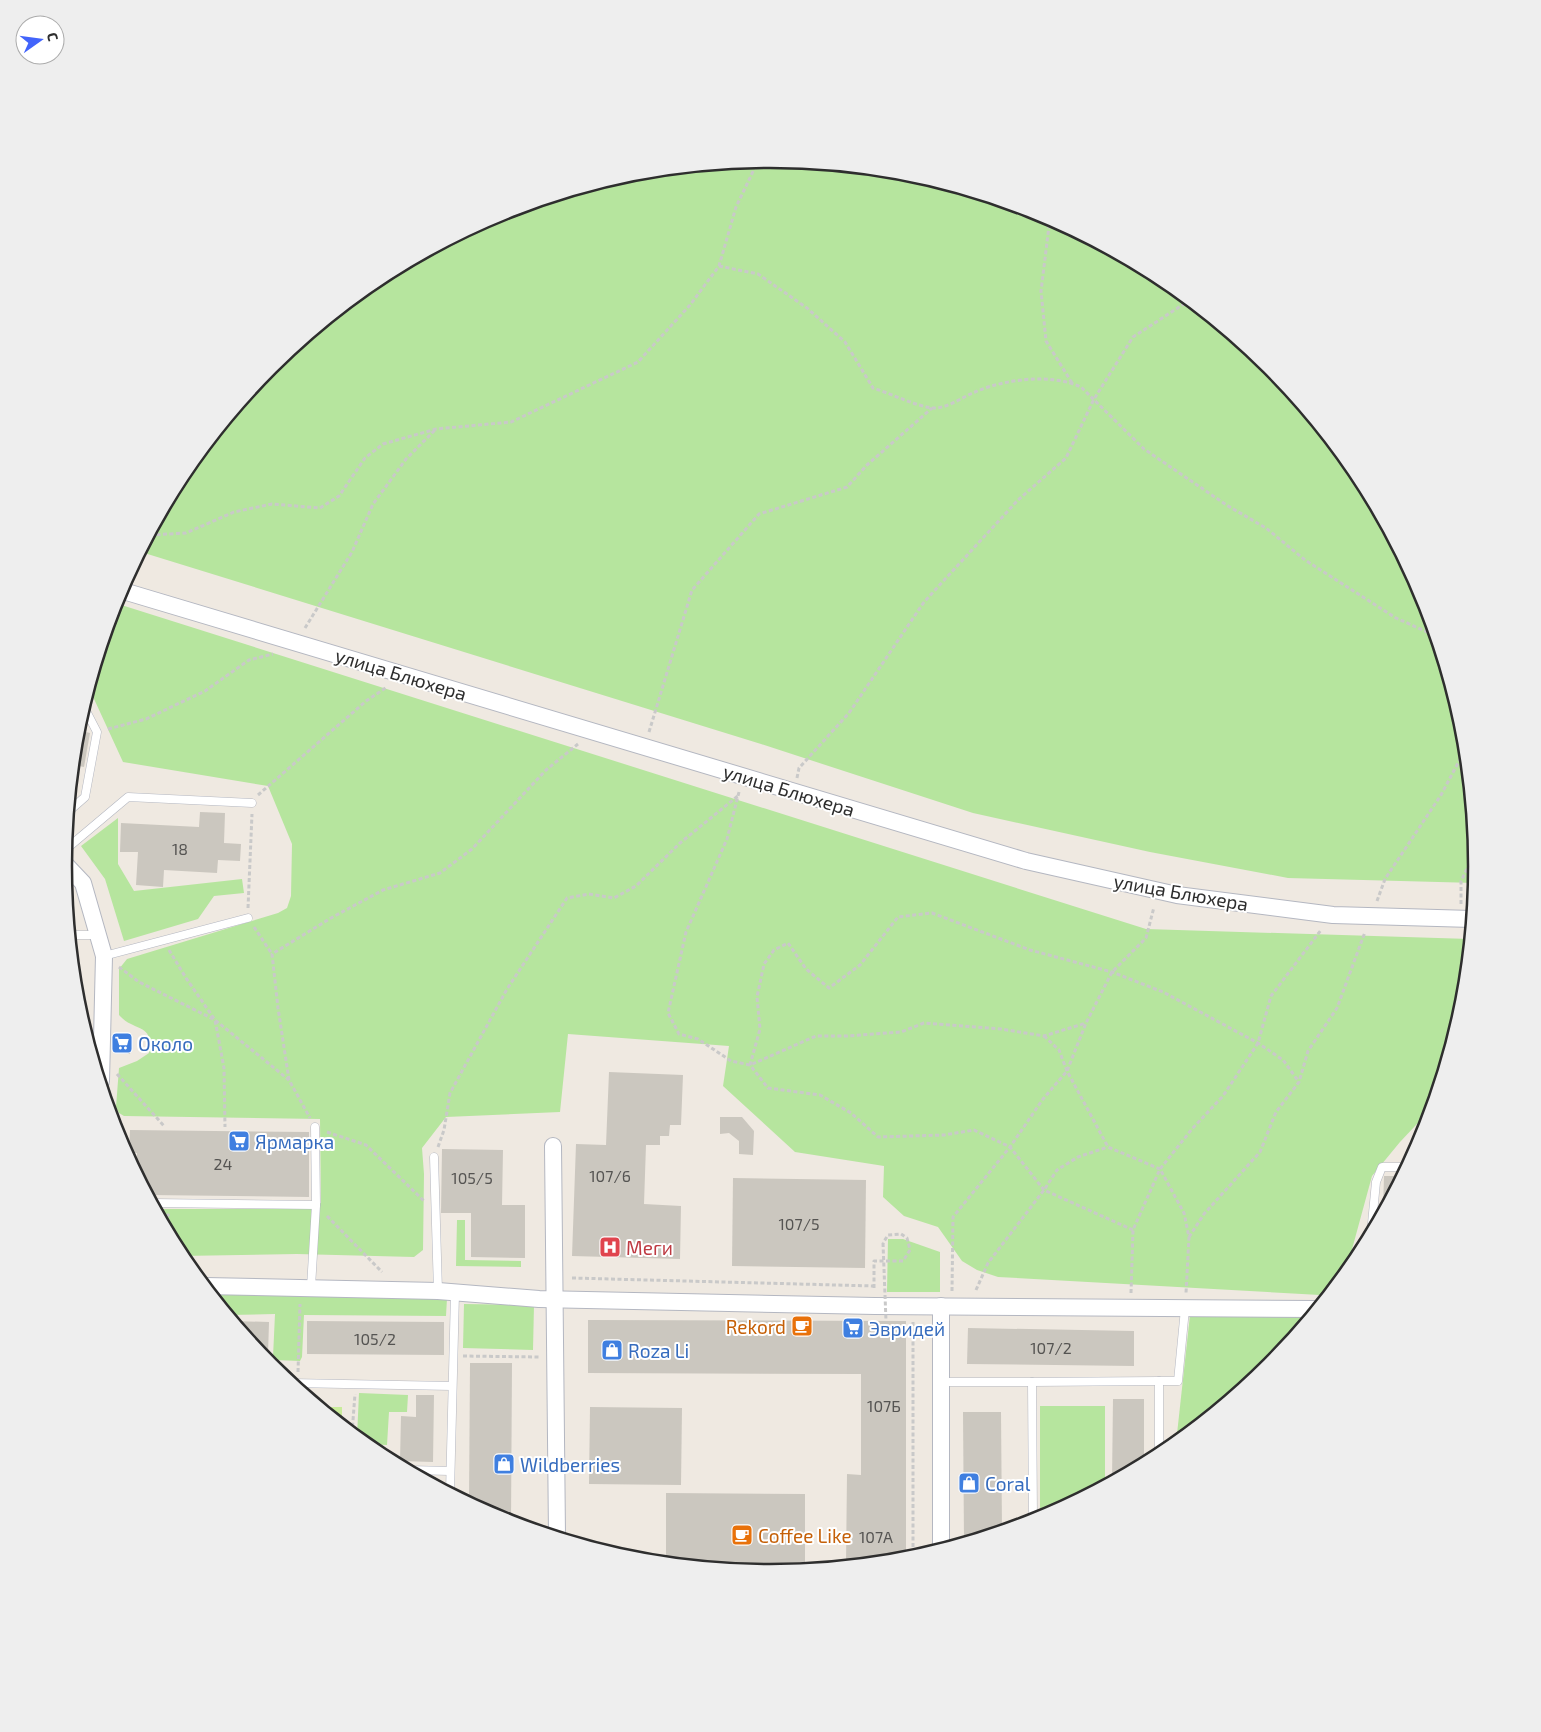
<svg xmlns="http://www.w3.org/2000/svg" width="1541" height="1732" font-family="'Exo 2',sans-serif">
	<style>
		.green { fill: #b6e59e }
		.pitch { fill: #c9ec9a }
		.building { fill: #cbc7bf }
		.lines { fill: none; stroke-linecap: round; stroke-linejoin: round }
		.service-casing { stroke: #b4b7c1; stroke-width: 9 }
		.minor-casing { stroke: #b4b7c1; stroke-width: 18 }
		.path { stroke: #c9c9c9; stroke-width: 3; stroke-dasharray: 4 2.5; stroke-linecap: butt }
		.service { stroke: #fff; stroke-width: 8 }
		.minor { stroke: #fff; stroke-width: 16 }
		.path-bridge { stroke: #c9c9c9; stroke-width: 3; stroke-dasharray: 4 2.5; stroke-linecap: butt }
		.labels { text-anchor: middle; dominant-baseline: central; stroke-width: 4; stroke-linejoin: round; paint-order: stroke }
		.number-label { font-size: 16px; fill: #555452 }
		.street-label { font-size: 19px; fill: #2e2e2e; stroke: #fff }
		.shop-label { font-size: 19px; fill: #366cbe; stroke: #fff; text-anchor: start }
		.health-label { font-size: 19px; fill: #be3a42; stroke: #fff; text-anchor: start }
		.food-label { font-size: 19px; fill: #c56008; stroke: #fff; text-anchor: end }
		.rim { fill: none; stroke: #2e2e2e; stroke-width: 2.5 }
	</style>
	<rect width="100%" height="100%" fill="#efe9e1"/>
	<!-- green -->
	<g class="green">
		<polygon points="771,159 909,173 1041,213 1163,279 1270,366 1358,474 1424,596 1464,728 1477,866 1476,883 1288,878 1150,852 973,813 761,744 141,552 183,473 271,366 378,278 500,213 633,173"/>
		<path d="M115,603L1146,929L1470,939L1464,1004L1432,1108L1400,1142L1372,1176L1345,1275L1337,1284L1320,1295L998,1277L977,1270L962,1261L938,1227L904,1216L883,1197L884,1166L795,1152L723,1086L729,1046L568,1034L560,1112L446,1117L422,1148L424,1174L423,1250L414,1257L297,1254L181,1256L156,1209H304L321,1203L320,1119L124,1116L119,1113L116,1107L119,1068L137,1061L149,1053C154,1022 135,1033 119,1015V969L127,959L278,913L287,908L291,896L292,844L268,786L123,762L89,688Z"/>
		<polygon points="118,818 118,864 134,891 242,879 244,893 214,896 198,919 124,941 105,879 81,846"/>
		<polygon points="457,1220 465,1220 465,1260 521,1261 521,1267 456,1266"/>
		<polygon points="888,1239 903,1239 940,1252 940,1292 887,1292"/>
		<polygon points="210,1292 447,1298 446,1316 304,1315 302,1357 300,1361 275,1360 273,1357 275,1314 229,1315"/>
		<polygon points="464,1304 534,1305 533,1350 463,1348"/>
		<polygon points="1313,1314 1270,1366 1176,1443 1190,1315"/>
		<polygon points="359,1393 408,1395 407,1412 389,1412 387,1445 366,1444 357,1437"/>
		<polygon points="1040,1406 1105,1406 1105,1485 1040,1519"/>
	</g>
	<!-- pitch -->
	<polygon class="pitch" points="321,1407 342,1407 342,1424"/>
	<!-- building -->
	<g class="building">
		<polygon points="77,730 90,733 84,767 74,765"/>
		<polygon points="200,812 225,813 224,843 241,844 240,861 218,860 217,873 164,870 163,887 136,885 138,852 120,852 121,823 199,827"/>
		<polygon points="117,1034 131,1035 130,1054 116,1053"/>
		<polygon points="609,1072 683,1075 681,1125 670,1125 669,1136 660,1136 660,1145 646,1145 644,1204 681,1206 680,1259 572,1256 576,1144 606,1145"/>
		<polygon points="720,1117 742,1117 754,1131 753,1155 739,1154 739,1141 729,1133 720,1134"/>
		<polygon points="130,1130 309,1132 309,1197 149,1195 137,1172 137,1153 129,1153"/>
		<polygon points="442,1149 503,1150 502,1205 525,1205 525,1258 471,1257 471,1213 441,1213"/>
		<polygon points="1384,1176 1402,1176 1383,1212"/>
		<polygon points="733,1178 866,1180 865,1268 732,1266"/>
		<polygon points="588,1320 906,1321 906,1559 846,1565 847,1474 861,1475 861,1374 588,1373"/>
		<polygon points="234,1321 269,1322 268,1354 261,1354"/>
		<polygon points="307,1321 444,1322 444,1355 307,1354"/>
		<polygon points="968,1328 1134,1331 1134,1366 967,1364"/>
		<polygon points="470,1363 512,1363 511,1522 469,1502"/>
		<polygon points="416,1395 434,1395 433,1462 400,1461 401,1416 416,1417"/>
		<polygon points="1113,1399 1144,1399 1144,1464 1112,1481"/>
		<polygon points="590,1407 682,1408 681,1485 589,1484"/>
		<polygon points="963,1412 1001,1412 1002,1531 964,1542"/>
		<polygon points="666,1493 805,1494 805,1569 770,1573 666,1562"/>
	</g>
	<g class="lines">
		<!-- service casing -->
		<g class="service-casing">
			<g id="service">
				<polyline points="69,811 85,797 97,732 84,707"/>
				<polyline points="65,850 128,797 252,803"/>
				<polyline points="71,935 98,935"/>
				<polyline points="104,956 248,918"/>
				<polyline points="1413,1155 1414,1150 1416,1150"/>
				<polyline points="434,1157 438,1291"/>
				<polyline points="153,1203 316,1205"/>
				<polyline points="1371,1234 1376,1182 1382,1167 1407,1167"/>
				<polyline points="311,1287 316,1205 315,1127"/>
				<polyline points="942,1382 1032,1382 1033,1521"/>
				<polyline points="1032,1382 1159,1381"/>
				<polyline points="291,1383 452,1386"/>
				<polyline points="1159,1456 1159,1381 1178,1381 1185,1309"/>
				<polyline points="409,1470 450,1471"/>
				<polyline points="450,1492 455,1293"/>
			</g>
		</g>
		<!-- minor casing -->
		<g class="minor-casing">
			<g id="minor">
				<polyline points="120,590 1026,861 1177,895 1333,915 1472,919"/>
				<polyline points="64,863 83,883 104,956 101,1081"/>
				<polyline points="553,1146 557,1536"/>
				<polyline points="205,1286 438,1291 539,1299 875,1306 1317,1309"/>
				<polyline points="941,1306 941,1549"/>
			</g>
		</g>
		<!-- path -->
		<g class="path">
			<polyline points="1050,218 1041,291 1046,341 1072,383"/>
			<path d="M719,266L758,274L807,308L845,342L873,388C892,394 913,405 932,408C947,409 962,397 975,392C1005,379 1051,373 1081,387L1144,449L1228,506L1266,528L1305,560L1355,592L1396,618L1436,636"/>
			<polyline points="150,535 186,533 234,512 272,504 320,508 339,496 365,458 383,444 436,429 511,422 638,362 690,305 719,266 736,207 758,161"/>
			<polyline points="305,628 352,552 373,504 406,459 435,430"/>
			<polyline points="108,729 146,719 205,691 249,660 273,654"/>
			<polyline points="649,732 692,590 759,514 847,487 867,465 932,408"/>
			<polyline points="797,778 799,768 849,713 924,602 1018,500 1066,458 1094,399 1133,337 1190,300"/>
			<polyline points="739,792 727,839 686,932 668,1013 679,1034 698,1039 731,1061 750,1065 816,1036 847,1036 901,1032 924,1023 1001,1029 1044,1036 1086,1023"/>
			<polyline points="258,795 366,701 387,687"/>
			<polyline points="1377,901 1385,879 1441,795 1466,748"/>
			<polyline points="1461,904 1461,881 1476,851"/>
			<polyline points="248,908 252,814"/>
			<polyline points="254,927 272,954"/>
			<polyline points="169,950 186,978 215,1020 224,1068 225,1127"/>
			<polyline points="119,967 139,982 215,1020 289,1080 310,1118"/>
			<polyline points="1044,1036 1059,1050 1067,1071 1108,1147 1160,1169 1184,1213 1189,1237 1186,1293"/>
			<polyline points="117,1074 165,1127"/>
			<polyline points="289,1080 278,1008 272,954 331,918 383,890 440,873 472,849 546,770 578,744"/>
			<polyline points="327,1132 366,1145 424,1201"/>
			<polyline points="438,1147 444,1130 450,1093 507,989 567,898 589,894 614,898 636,886 680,843 739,795"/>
			<polyline points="327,1216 382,1272"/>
			<polyline points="163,1221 169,1214"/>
			<polyline points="1133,1230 1044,1190 1010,1147 974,1130 944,1135 878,1137 851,1113 820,1095 768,1088 750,1065 760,1029 757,997 764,964 774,950 788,943 806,969 829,988 860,965 898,917 932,913 1030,950 1112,972 1163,992 1258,1043 1283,1060 1299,1082"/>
			<polyline points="1189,1237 1204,1214 1260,1152 1276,1112 1299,1082 1308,1051 1337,1008 1365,932"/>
			<polyline points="572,1278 874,1286"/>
			<polyline points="874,1288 874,1261 903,1261 910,1250 907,1238 901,1234 888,1235 883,1243"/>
			<polyline points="976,1290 988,1263 1044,1190 1057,1170 1078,1157 1108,1147"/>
			<polyline points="952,1291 953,1217 1010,1147 1043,1099 1067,1071 1086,1023 1112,972 1146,938 1154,907"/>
			<polyline points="1131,1293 1133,1230 1160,1169 1192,1129 1223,1096 1258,1043 1271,996 1321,930"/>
			<polyline points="913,1322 913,1558"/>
			<polyline points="463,1356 539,1357"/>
			<polyline points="298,1372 300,1304"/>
			<polyline points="352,1433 355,1394"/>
		</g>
		<!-- service -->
		<use href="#service" class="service"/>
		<!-- minor -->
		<use href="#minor" class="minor"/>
		<!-- path-bridge -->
		<polyline class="path-bridge" points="883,1243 886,1321"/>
	</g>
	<!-- icons -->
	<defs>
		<g id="supermarket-square" transform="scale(1.125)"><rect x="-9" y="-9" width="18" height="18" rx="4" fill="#3f7fe0" stroke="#fff"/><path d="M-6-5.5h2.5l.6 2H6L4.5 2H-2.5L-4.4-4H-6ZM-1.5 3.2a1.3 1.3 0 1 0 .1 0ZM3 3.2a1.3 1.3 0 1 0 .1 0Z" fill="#fff"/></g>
		<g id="hospital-square" transform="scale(1.125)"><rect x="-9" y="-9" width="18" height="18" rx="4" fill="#e0444e" stroke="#fff"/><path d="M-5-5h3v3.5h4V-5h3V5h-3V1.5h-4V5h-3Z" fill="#fff"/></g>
		<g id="cafe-square" transform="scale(1.125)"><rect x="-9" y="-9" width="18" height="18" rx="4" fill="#e8710a" stroke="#fff"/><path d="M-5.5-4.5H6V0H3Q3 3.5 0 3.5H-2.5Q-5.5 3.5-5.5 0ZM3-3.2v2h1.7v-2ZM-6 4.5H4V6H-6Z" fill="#fff"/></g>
		<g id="shop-square" transform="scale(1.125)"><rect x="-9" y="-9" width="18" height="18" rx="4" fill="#3f7fe0" stroke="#fff"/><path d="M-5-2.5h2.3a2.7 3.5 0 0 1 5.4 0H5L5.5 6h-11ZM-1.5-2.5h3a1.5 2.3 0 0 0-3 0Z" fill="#fff"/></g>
	</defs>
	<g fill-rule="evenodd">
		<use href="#supermarket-square" x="122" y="1043"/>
		<use href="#supermarket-square" x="239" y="1141"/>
		<use href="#hospital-square" x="610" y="1247"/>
		<use href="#cafe-square" x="802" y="1326"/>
		<use href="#supermarket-square" x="853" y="1328"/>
		<use href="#shop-square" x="612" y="1350"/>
		<use href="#shop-square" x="504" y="1464"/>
		<use href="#shop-square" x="969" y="1483"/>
		<use href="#cafe-square" x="742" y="1535"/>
	</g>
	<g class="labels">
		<!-- number labels -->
		<g class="number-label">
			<text x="180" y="848">18</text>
			<text x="223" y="1163">24</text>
			<text x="610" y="1175">107/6</text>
			<text x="472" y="1177">105/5</text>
			<text x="799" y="1223">107/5</text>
			<text x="375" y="1338">105/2</text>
			<text x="1051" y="1347">107/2</text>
			<text x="884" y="1405">107Б</text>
			<text x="876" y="1536">107А</text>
		</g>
		<!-- street labels -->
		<g class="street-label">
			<text transform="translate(401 674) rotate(17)">улица Блюхера</text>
			<text transform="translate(789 790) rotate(17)">улица Блюхера</text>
			<text transform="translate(1181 892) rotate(10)">улица Блюхера</text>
		</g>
		<!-- shop labels -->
		<g class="shop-label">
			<text x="138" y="1043">Около</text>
			<text x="255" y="1141">Ярмарка</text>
			<text x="869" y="1328">Эвридей</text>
			<text x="628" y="1350">Roza Li</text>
			<text x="520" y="1464">Wildberries</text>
			<text x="985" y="1483">Coral</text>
		</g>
		<!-- health labels -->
		<g class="health-label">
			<text x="626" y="1247">Меги</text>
		</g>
		<!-- food labels -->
		<g class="food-label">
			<text x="786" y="1326">Rekord</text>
			<text x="758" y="1535" text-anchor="start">Coffee Like</text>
		</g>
	</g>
	<!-- crop -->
	<path d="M0 0H1541V1732H0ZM72 866a698 698 0 1 1 1396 0a698 698 0 1 1-1396 0Z" fill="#eee" fill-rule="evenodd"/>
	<path class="rim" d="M72 866a698 698 0 1 1 1396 0a698 698 0 1 1-1396 0Z"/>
	<!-- north arrow -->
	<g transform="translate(40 40) rotate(76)"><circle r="24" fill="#ffffff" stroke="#ababab"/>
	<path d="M0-4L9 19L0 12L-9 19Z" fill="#4264fb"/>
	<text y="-8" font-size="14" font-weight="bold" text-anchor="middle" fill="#2e2e2e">С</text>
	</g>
</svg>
